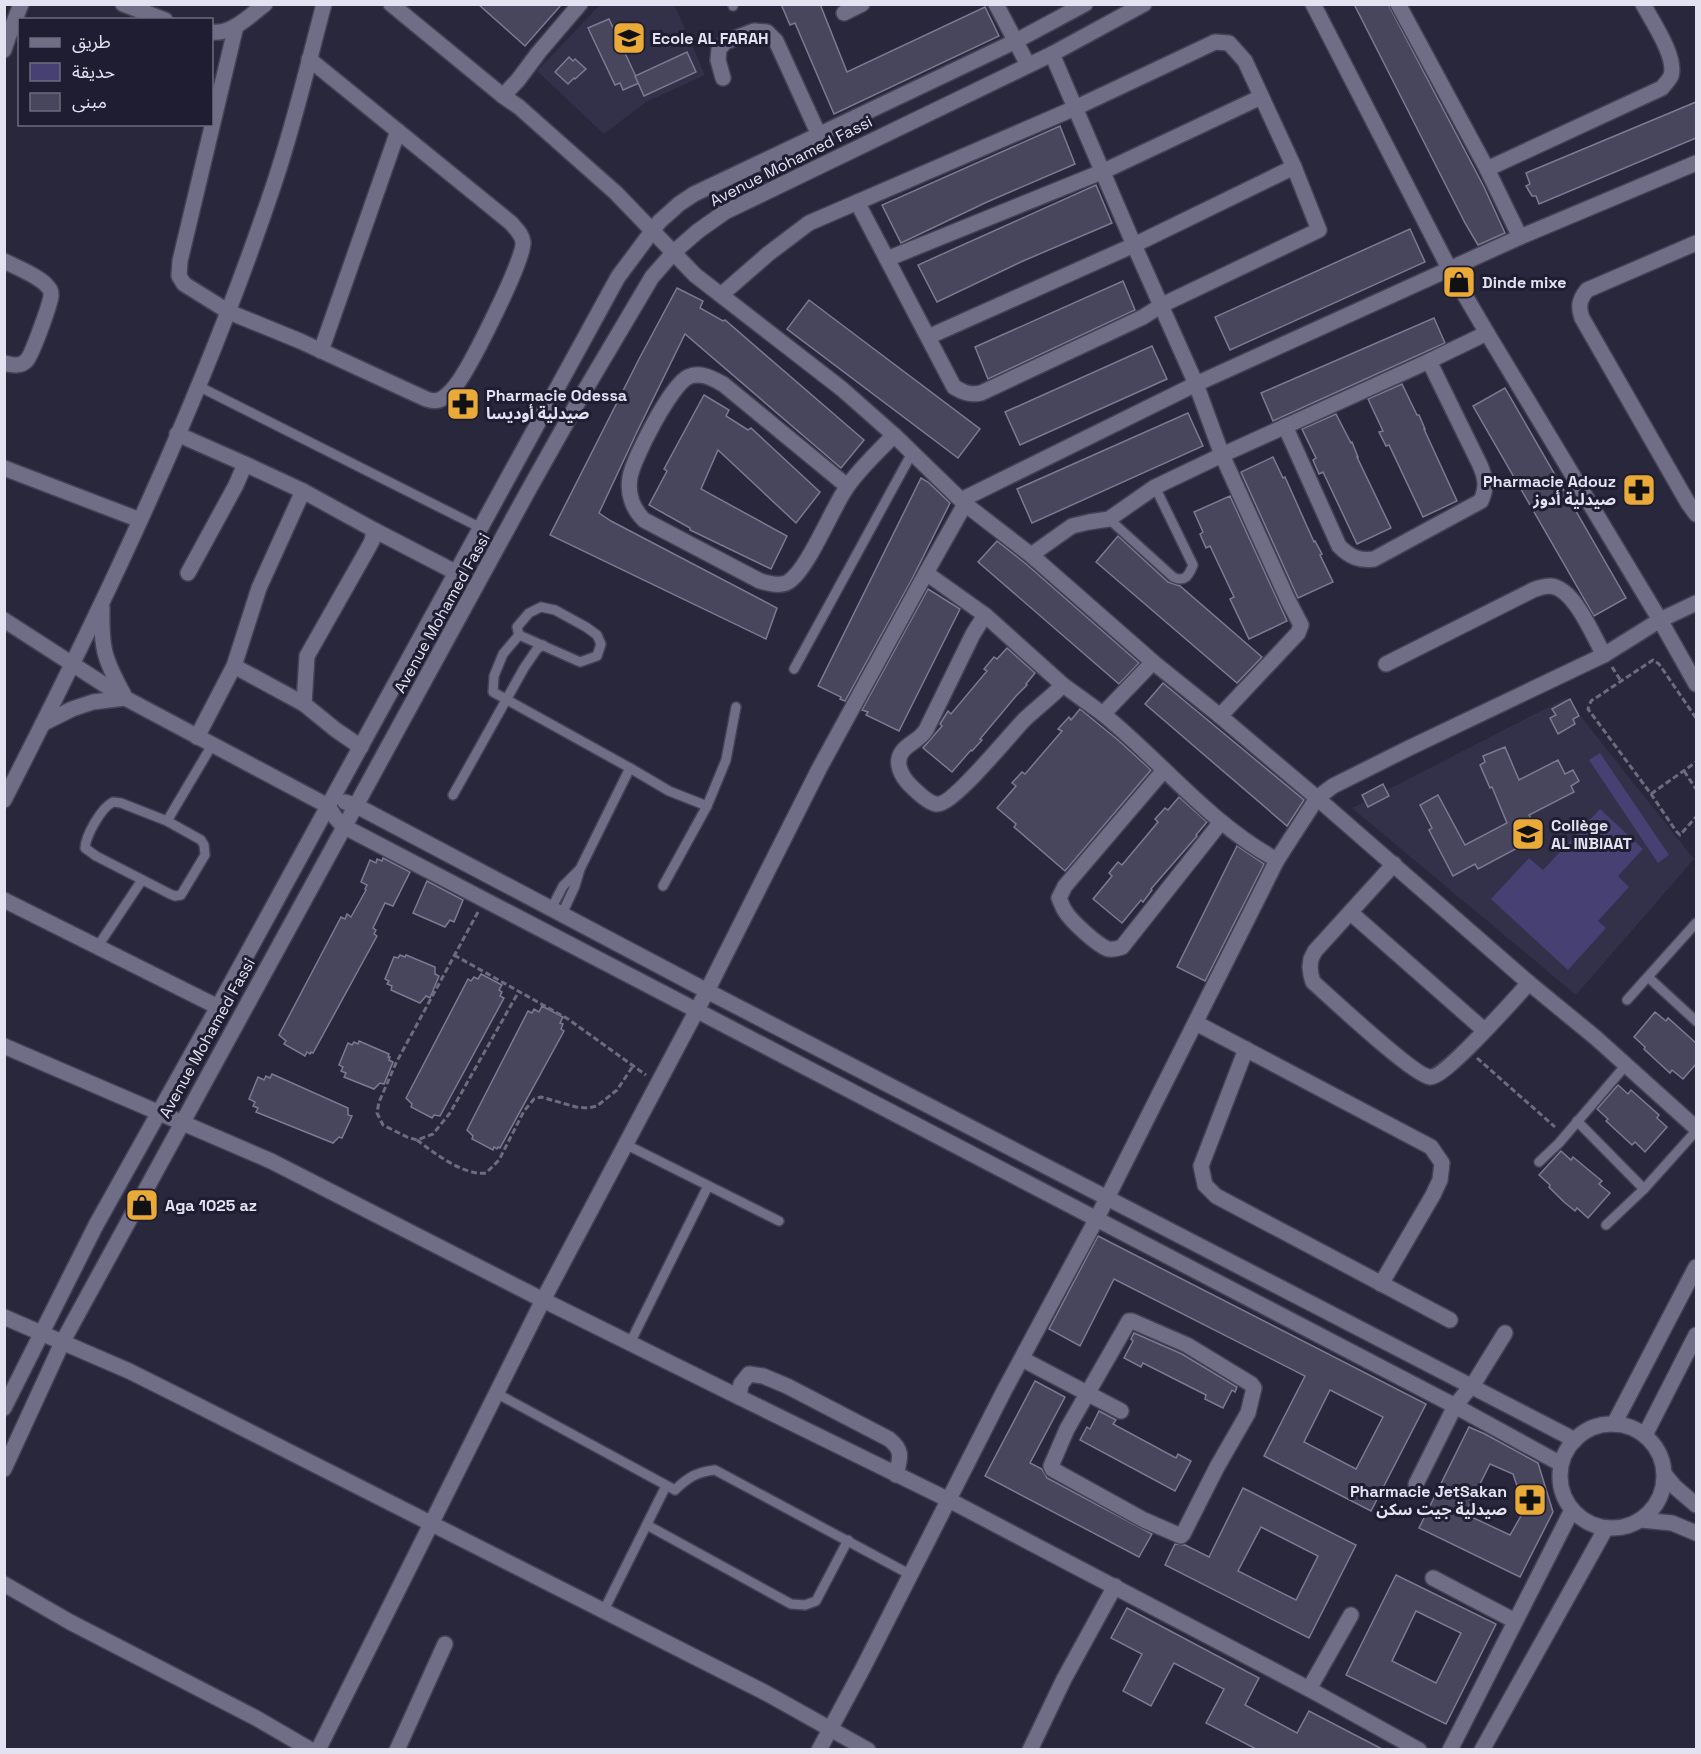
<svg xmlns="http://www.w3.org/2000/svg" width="1701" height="1754" font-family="'Space Grotesk','Noto Sans Arabic',sans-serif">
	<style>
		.built { fill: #33304a }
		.green { fill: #474073 }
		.building { fill: #48465d; stroke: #7b7a93; stroke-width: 1.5; fill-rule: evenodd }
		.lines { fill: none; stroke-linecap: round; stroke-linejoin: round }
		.lane-casing { stroke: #434254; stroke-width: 12 }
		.street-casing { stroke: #434254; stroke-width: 18 }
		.path { stroke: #6d6c7e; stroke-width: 3; stroke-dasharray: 6 3; stroke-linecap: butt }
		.lane { stroke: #706e87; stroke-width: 9 }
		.street { stroke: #706e87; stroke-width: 15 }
		.labels { text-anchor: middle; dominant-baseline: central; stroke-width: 6; stroke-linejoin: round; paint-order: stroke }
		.poi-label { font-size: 16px; font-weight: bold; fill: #e3e2f1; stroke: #1f1d31; text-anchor: start }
		.street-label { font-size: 16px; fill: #e3e2f1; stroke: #1f1d31 }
	</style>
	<rect width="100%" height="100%" fill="#28273c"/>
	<!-- built -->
	<g class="built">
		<polygon points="674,4 705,75 646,102 604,134 537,71 600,5"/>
		<polygon points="1566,698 1694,859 1576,995 1352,808"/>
	</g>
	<!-- green -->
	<g class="green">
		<polygon points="1600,753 1669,855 1658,863 1589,760"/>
		<polygon points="1600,809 1643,849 1618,876 1629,887 1598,921 1606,928 1568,970 1491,899 1529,858 1543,870"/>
	</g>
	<!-- building -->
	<g class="building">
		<polygon points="478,4 562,4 525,46"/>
		<polygon points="781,4 820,4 847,72 985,7 999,36 834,114 795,23 790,25"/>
		<polygon points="1354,4 1388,4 1484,187 1505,233 1478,245 1465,223"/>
		<polygon points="609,19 639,83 623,90 620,83 615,85 588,28"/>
		<polygon points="687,52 696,72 644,96 635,76"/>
		<polygon points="569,57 573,61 575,59 586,69 575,79 574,78 568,84 555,72"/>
		<polygon points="1696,102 1696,138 1539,204 1536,196 1532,196 1526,186 1530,184 1526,173"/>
		<polygon points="1060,126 1075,164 987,202 901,243 882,205"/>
		<polygon points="1096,185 1112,223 1023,261 937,302 918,265"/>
		<polygon points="1410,229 1425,262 1230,350 1215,317"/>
		<polygon points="1123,281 1135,310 988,379 975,347"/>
		<polygon points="677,288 703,301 700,308 723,321 725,320 864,440 841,468 685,334 636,434 599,513 611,521 777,608 766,639 550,535 639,359"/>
		<polygon points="809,300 980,429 958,458 787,329"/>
		<polygon points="1434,318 1445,343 1273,421 1261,393"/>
		<polygon points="1152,346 1167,379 1020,445 1005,412"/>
		<polygon points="1402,384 1417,415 1419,415 1425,429 1424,429 1457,501 1423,517 1389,445 1386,446 1379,432 1383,431 1368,399"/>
		<polygon points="1505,388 1626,598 1594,616 1473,406"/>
		<polygon points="704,395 729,410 726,416 748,430 751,428 820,492 796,523 718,450 701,489 787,536 771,569 690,530 690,528 649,505 667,471 664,469"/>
		<polygon points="1188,413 1203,446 1032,523 1017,489"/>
		<polygon points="1336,414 1351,443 1352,442 1358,457 1357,457 1391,528 1357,544 1323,472 1319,474 1313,460 1316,458 1302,429"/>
		<polygon points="1273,457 1283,478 1285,477 1314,542 1315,541 1322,554 1320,555 1333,582 1298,598 1241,472"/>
		<polygon points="921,478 928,482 950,503 912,579 845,701 840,699 841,697 818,686"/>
		<polygon points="1230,496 1287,621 1249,639 1230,599 1234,597 1210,546 1206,548 1200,534 1203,532 1194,512"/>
		<polygon points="1118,536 1168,582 1180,586 1262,657 1237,683 1096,562"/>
		<polygon points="997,541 1025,563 1139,663 1119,684 978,562"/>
		<polygon points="928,589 960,609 899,731 866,715 868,712 862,710"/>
		<polygon points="1007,648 1035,673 1026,684 1027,685 1016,696 980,739 982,740 972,751 971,750 952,772 923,748 942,726 940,724 948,711 951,714 987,671 984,669 994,657 997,659"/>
		<polygon points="1163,683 1304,800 1287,826 1145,704"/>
		<polygon points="1570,699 1579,716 1573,719 1575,724 1558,734 1550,718 1556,715 1552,709"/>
		<polygon points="1080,709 1118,740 1151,770 1065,871 1014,827 1016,824 997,808 1016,786 1012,783 1022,772 1025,774 1062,731 1058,729 1069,717 1071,720"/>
		<polygon points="1505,747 1519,780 1558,760 1565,774 1573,770 1579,781 1571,786 1574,792 1529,815 1538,831 1523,839 1525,844 1478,869 1475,864 1453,876 1429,830 1432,828 1420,805 1438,795 1465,845 1507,823 1492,787 1490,788 1480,765 1485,762 1483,756"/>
		<polygon points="1383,784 1389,796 1368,807 1362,795"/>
		<polygon points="1179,797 1207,822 1196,835 1197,836 1151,889 1152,890 1143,902 1141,900 1122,923 1093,899 1112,876 1109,873 1118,862 1122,865 1158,822 1155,819 1165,808 1168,810"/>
		<polygon points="1237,846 1264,864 1205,981 1177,967"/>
		<polygon points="383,858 410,872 393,906 385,903 373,928 376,930 374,934 377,936 313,1053 311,1052 310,1054 307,1052 305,1056 284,1044 286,1041 279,1035 341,917 345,919 347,914 351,917 366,890 365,889 367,885 361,882 370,860 376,863 377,859 382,861"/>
		<polygon points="427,881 463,900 454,922 450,920 445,927 413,913"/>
		<polygon points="400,955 405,957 406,955 435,967 435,974 439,976 430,998 426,996 420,1003 391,990 392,986 387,984 389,981 385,979 394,957 398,958"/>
		<polygon points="481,974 502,985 499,990 502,992 500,996 504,998 440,1116 434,1115 432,1118 411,1107 412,1104 406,1098 468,979 471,981 474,977 478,979"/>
		<polygon points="542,1006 563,1017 560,1023 563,1024 561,1029 564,1031 500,1148 498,1147 497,1149 494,1147 493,1150 472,1139 473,1136 467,1130 528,1011 532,1013 534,1009 539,1012"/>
		<polygon points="1655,1012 1666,1021 1668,1018 1696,1043 1696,1064 1683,1079 1672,1070 1670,1073 1659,1063 1644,1049 1645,1047 1634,1037"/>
		<polygon points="359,1041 389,1054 388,1057 390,1057 389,1060 393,1062 384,1084 380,1083 374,1089 344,1077 346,1073 341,1071 343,1067 339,1065 348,1043 352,1045 354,1042 358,1044"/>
		<polygon points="272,1074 348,1108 348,1115 352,1116 342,1138 339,1137 333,1143 256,1112 258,1108 253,1106 255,1102 249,1099 258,1077 264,1080 266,1076 270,1078"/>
		<polygon points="1618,1085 1628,1094 1631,1090 1659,1115 1657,1118 1667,1127 1645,1152 1635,1142 1632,1145 1606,1121 1608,1119 1597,1109"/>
		<polygon points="1561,1151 1571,1160 1573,1157 1602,1181 1599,1184 1610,1193 1588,1218 1577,1208 1575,1211 1564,1202 1549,1187 1550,1185 1539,1175"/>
		<path d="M1098,1236L1426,1404L1371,1511L1264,1456L1305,1376L1114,1279L1080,1346L1049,1329ZM1330,1390L1383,1417L1356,1469L1304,1442Z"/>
		<polygon points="1134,1333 1182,1354 1237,1387 1235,1392 1232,1390 1223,1408 1205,1399 1206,1395 1143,1363 1141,1367 1124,1358 1133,1341 1131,1339"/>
		<polygon points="1035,1381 1065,1397 1030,1463 1042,1469 1047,1478 1152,1534 1139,1557 985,1476"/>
		<polygon points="1099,1411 1116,1420 1113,1424 1176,1458 1178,1454 1191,1461 1175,1491 1080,1440 1087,1427 1090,1429"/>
		<path d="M1469,1427L1485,1434L1538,1463L1553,1512L1520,1577L1419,1528ZM1490,1464L1513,1474L1525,1509L1510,1535L1465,1514Z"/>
		<path d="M1243,1488L1356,1545L1309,1638L1165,1565L1175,1544L1185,1545L1209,1557ZM1261,1527L1318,1556L1296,1600L1238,1571Z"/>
		<path d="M1396,1575L1496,1624L1446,1724L1346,1675ZM1416,1611L1461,1633L1436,1683L1392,1661Z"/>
		<polygon points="1127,1608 1259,1678 1245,1705 1297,1733 1309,1711 1382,1749 1256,1749 1206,1723 1224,1689 1174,1663 1151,1706 1123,1691 1142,1654 1111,1638"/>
	</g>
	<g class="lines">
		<!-- lane casing -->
		<g class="lane-casing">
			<g id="lane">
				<polyline points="733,4 733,6"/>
				<polyline points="198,386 481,528"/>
				<path d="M1109,519L1173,577C1185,583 1189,575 1193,565L1155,487"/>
				<polygon points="541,607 555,610 586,627 597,635 601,644 597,656 580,662 519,635 517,627 529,613"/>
				<polyline points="519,635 503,654 494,676 493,692 630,768 669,791 707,806"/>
				<polyline points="794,669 912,453"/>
				<polyline points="453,795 524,668 537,649 543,645"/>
				<path d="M113,802L121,803L167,821L201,840L204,845L205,855L181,895L175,896L170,894L96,856L85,848C86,835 101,808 113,802Z"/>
				<polyline points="167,821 212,745"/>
				<polyline points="663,886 707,806 726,760 736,707"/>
				<polyline points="551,909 563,886 580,869"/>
				<polyline points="562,914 575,886 580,869 630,768"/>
				<polyline points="98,946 142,880"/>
				<polyline points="1648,977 1696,1021"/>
				<polyline points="1627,1000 1696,923"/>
				<polyline points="1577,1121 1644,1189"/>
				<polyline points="625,1144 779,1221"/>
				<polyline points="1539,1162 1559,1143 1626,1065"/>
				<polyline points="1606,1225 1644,1189 1696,1131"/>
				<polyline points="630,1343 708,1186"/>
				<path d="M496,1393L675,1490C688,1477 697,1472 715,1470L911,1575"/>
				<polyline points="647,1525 791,1604 805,1605 816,1601 848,1540"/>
				<polyline points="604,1610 666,1486"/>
			</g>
		</g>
		<!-- street casing -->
		<g class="street-casing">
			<g id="street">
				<polyline points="123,4 165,20"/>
				<polyline points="391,4 503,96 519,107 616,193 695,275 842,389 894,435 965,504 1031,555 1153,662 1220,716 1317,798 1529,983 1596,1038 1696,1128"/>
				<polyline points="996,4 1028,65"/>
				<polyline points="1313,4 1450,270 1487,333 1660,620 1696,684"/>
				<polyline points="1398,4 1487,169 1520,237"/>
				<polyline points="844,13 862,4"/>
				<path d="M236,26L180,261L179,276L184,284L229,312L300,341L426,399C432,401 437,402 443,398C449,394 455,387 459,381C471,364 525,259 523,242C522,234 516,229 511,223L309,59"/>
				<path d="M212,32C231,35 251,15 265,4"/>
				<polyline points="4,50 9,35 21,4"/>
				<polyline points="1052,54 1134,245 1196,384 1222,455 1288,600 1301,625 1298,633 1220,716"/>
				<polyline points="723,78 718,60 719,49 725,42 754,31 767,32 776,41 819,135"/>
				<polyline points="503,96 518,80 539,52 580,4"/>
				<path d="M1487,169L1662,88C1665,84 1669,80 1671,76C1677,57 1652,21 1643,4"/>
				<path d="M1696,243L1587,290C1579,300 1578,307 1582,318L1688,503L1696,514"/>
				<polyline points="887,259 1104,171 1261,97"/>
				<path d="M4,261C16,267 41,277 48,287C51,290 51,292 51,296C50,304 32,356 26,361C20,367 12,365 4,363"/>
				<path d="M721,295L768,254L809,223L1075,108L1215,42L1229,43L1245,61L1294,167L1319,230L1162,305L1143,317L981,393C970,395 964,393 954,387L857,202"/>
				<polyline points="928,337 1134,245 1294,167"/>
				<polyline points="321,351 398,131"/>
				<path d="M1285,426L1339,546C1350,557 1359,561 1374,559L1481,501C1487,487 1486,479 1480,465L1429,361"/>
				<polyline points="177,434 245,464"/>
				<polyline points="4,468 140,520"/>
				<path d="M847,486L723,384C713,379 700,371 688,377C671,385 633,459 630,477C627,494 633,509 644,520L760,581C768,583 780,587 788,582C808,570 832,508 847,487C860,468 878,452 894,435"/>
				<polyline points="961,500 1196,384 1520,237 1696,163"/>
				<polyline points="374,530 457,573"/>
				<polyline points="1031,555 1072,526 1089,522 1109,519 1155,487 1222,455 1429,361 1487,333"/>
				<polyline points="188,573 236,485 245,464 303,491 374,530 372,541 366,552 307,656 304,704 336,730 361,747"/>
				<polyline points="926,573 985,615 1063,685 1103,714 1153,662"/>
				<path d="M102,607C101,648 104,659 124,695"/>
				<path d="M985,615L973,634L926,730C919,741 908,743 902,752C894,763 902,777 910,785C916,791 928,803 936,804C952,807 1011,733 1025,719C1038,707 1051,697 1063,685"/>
				<polyline points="4,620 125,698 328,806 335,817 343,826 1455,1406 1561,1464"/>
				<path d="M1386,664L1533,590C1538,588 1545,586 1551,586C1575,589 1593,636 1604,655"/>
				<polyline points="234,666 304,704"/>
				<path d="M1103,714C1162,762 1210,824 1277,860"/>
				<polyline points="44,723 72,709 93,702 125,698"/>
				<polyline points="197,737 234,666 259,588 303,491"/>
				<path d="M1164,770L1065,886L1059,898C1061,902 1062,907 1065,911C1071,921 1097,945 1108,949C1113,950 1117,949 1122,947L1221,822"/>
				<path d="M4,800C106,601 203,397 274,184C294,125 308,64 324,4"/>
				<polyline points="345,802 355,805 707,991 1575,1440"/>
				<path d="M1394,864L1315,951L1311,959L1310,967L1311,975L1313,982C1330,997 1414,1076 1430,1077C1445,1078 1515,998 1529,983"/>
				<polyline points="4,900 218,1007"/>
				<polyline points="1351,913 1484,1030"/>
				<polyline points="1196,1023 1431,1147 1442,1163 1440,1180 1433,1195 1381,1284"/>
				<polyline points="4,1046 271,1161 543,1300 739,1397"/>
				<polyline points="1246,1049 1201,1166 1205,1185 1216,1196 1450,1320"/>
				<polyline points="4,1317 129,1371 195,1404 766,1693 868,1750"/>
				<polygon points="1129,1321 1132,1321 1187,1345 1251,1384 1254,1388 1248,1413 1217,1467 1183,1534 1181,1536 1144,1520 1052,1469 1051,1466 1067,1429"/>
				<polyline points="1022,1359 1121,1411"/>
				<polyline points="4,1408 96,1225 218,1007 618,277 659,222 679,204 694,194 1016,41 1085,4"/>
				<polyline points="1614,1424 1696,1267"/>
				<circle cx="1612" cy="1476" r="52"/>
				<polyline points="1645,1435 1696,1335"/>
				<polyline points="4,1469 63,1341 528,491 578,402 652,277 674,252 698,231 725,212 1052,54 1144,4"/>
				<path d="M896,1475C900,1458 904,1451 889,1439L787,1386L763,1376L749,1374L741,1384L739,1397L949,1500L1309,1689L1419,1750"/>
				<polyline points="1665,1475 1675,1487 1696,1505"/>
				<polyline points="1416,1484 1455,1406 1476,1380 1505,1333"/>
				<polyline points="1641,1520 1672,1523 1696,1533"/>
				<polyline points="1433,1578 1515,1621"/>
				<polyline points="4,1584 70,1622 256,1718 311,1750"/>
				<polyline points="1309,1689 1351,1615"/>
				<polyline points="318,1750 543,1300 707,991 819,769 926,573 965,504"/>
				<polyline points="397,1750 445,1644"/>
				<polyline points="819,1750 863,1668 1004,1391 1096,1220 1277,860 1317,798 1333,786 1409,748 1604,655 1660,620 1696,603"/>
				<polyline points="1030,1750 1064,1679 1115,1586"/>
				<polyline points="1450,1750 1572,1510"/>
				<polyline points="1482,1750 1606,1528"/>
			</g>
		</g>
		<!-- path -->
		<g class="path">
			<polyline points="1612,667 1621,681"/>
			<polyline points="1696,718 1659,664 1653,660 1591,701 1588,709 1651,794 1676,831 1680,835 1696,817"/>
			<polyline points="1684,771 1696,789"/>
			<polyline points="1651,794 1696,762"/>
			<polyline points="478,912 396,1063 379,1102 377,1113 383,1125 407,1137 417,1140 433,1134 450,1113 519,991"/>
			<polyline points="454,955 568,1019 646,1075"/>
			<polyline points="1477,1058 1555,1127"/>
			<path d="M417,1140C434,1153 464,1176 486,1173L499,1160L524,1111L534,1099L541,1097L576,1107L588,1108L597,1106L617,1090L633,1066"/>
		</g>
		<!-- lane -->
		<use href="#lane" class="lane"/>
		<!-- street -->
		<use href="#street" class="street"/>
	</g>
	<!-- icons -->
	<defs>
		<g id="school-square" transform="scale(1.725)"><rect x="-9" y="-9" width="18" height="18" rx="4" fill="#eaaa38" stroke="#1f1d31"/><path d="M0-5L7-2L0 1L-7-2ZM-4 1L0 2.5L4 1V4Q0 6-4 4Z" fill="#111"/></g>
		<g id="shop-square" transform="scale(1.725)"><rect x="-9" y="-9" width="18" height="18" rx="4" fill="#eaaa38" stroke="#1f1d31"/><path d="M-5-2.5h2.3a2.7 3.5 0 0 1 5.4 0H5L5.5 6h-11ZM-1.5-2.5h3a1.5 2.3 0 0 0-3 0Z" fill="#111"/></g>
		<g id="pharmacy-square" transform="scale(1.725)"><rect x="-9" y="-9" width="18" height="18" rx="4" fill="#eaaa38" stroke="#1f1d31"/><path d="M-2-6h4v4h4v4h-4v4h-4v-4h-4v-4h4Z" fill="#111"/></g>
	</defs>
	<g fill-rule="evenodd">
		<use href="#school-square" x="629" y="38"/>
		<use href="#shop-square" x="1459" y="282"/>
		<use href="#pharmacy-square" x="463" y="404"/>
		<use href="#pharmacy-square" x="1639" y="490"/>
		<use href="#school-square" x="1528" y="834"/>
		<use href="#shop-square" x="142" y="1205"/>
		<use href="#pharmacy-square" x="1530" y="1500"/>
	</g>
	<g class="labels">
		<!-- poi labels -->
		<g class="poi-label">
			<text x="652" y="38">Ecole AL FARAH</text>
			<text x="1482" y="282">Dinde mixe</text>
			<text x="486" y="395">Pharmacie Odessa<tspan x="486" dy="18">صيدلية أوديسا</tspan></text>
			<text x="1616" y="481" text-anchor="end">Pharmacie Adouz<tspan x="1616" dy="18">صيدلية أدوز</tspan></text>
			<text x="1551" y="825">Collège<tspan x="1551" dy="18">AL INBIAAT</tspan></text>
			<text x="165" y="1205">Aga 1025 az</text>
			<text x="1507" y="1491" text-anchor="end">Pharmacie JetSakan<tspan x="1507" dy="18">صيدلية جيت سكن</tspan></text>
		</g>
		<!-- street labels -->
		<g class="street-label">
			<text transform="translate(791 161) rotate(-27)">Avenue Mohamed Fassi</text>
			<text transform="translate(442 613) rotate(-61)">Avenue Mohamed Fassi</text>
			<text transform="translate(207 1038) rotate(-61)">Avenue Mohamed Fassi</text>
		</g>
	</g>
	<!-- border -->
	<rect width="1701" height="1754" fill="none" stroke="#e3e2f1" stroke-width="12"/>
	<!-- legend -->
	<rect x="18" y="18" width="195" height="108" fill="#1f1d31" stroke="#6d6c7e" stroke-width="1.5"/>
	<rect x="30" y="38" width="30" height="9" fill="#706e87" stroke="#6d6c7e" stroke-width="1.5"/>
	<text x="72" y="48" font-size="18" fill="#e3e2f1">طريق</text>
	<rect x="30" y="63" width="30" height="18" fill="#474073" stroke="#6d6c7e" stroke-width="1.5"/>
	<text x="72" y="78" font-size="18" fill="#e3e2f1">حديقة</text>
	<rect x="30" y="93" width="30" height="18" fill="#48465d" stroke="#6d6c7e" stroke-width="1.5"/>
	<text x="72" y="108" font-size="18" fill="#e3e2f1">مبنى</text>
</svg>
